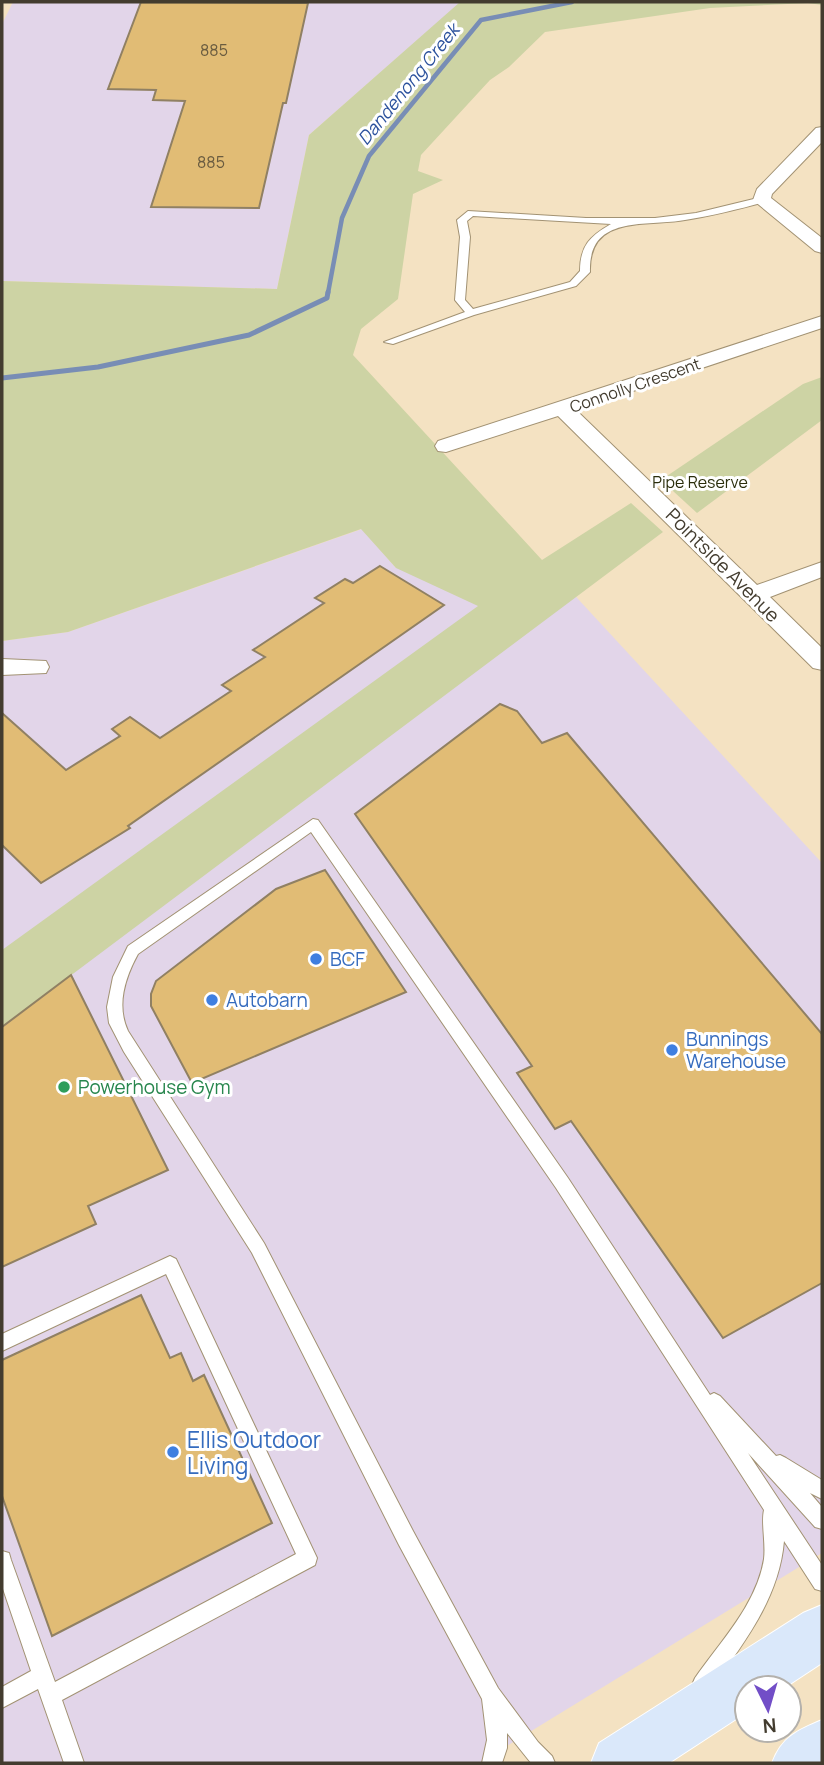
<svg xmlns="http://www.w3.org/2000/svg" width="824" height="1765" font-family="Manrope,sans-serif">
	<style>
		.commercial { fill: #e2d5e9 }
		.green { fill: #cdd3a4 }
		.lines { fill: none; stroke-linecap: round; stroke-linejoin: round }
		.stream-far1 { stroke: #788db5; stroke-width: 4.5 }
		.stream { stroke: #788db5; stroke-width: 5 }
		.building { fill: #e1bc75; stroke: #908063; stroke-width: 2 }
		.lane-casing { stroke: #a29273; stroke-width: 2 }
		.street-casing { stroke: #a29273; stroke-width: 2 }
		.primary-casing { stroke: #fff; stroke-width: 2 }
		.lane { fill: #fff; fill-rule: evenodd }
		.street { fill: #fff; fill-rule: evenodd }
		.primary { fill: #dae8fa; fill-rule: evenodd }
		.shop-dot { fill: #3f7fe0; stroke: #fff; stroke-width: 2.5 }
		.leisure-dot { fill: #2e9e5b; stroke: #fff; stroke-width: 2.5 }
		.labels { text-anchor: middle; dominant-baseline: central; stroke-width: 6; stroke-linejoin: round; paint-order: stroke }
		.number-label { font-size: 16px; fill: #6a5c40 }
		.far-street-label { font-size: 16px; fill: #433c2f; stroke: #fff }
		.far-park-label { font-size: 16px; fill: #2b2e0c; stroke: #fff }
		.far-water-label { font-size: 18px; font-style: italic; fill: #2c529d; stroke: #fff }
		.street-label { font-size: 19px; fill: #433c2f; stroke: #fff }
		.shop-label { font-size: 19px; fill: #366cbe; stroke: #fff; text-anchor: start }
		.leisure-label { font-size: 19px; fill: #27864d; stroke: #fff; text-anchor: start }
		.near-shop-label { font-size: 23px; fill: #366cbe; stroke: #fff; text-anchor: start }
	</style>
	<rect width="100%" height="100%" fill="#f4e2c2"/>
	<!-- commercial -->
	<g class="commercial">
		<polygon points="13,2 461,2 309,135 277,289 2,281 2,24"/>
		<polygon points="362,529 396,568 542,560 822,863 822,1553 479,1763 2,1763 2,641 68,632"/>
	</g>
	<!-- green -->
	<g class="green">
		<polygon points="460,2 822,2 822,5 808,3 710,8 545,32 509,67 490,80 421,155 418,171 443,180 413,194 398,299 361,329 353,355 542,560 631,503 663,532 2,1027 2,950 478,606 396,568 361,529 68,632 2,641 2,281 277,289 309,135"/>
		<polygon points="822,377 822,420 697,513 661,480 803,384"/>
	</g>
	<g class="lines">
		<!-- stream-far1 -->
		<polyline class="stream-far1" points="328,293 342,218 369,156 481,20 572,2"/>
		<!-- stream -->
		<polyline class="stream" points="2,378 98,367 249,335 327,298 328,292"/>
	</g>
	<!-- building -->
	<g class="building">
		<polygon points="141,2 308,3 286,103 283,103 259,208 151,207 185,101 153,100 156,90 108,89"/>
		<polygon points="380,566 444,605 128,826 130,828 41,883 2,845 2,713 66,770 120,736 112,729 130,717 160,738 231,691 222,685 265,657 253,650 324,603 315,598 345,579 353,583"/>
		<polygon points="500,704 517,711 542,743 567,733 822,1034 822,1283 723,1338 571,1121 555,1129 517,1073 532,1066 355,814"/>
		<polygon points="325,870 406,992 192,1083 151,1006 151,994 156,981 276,889"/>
		<polygon points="71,975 168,1170 88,1206 96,1224 2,1267 2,1027"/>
		<polygon points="141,1295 170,1358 181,1353 193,1381 204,1375 272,1523 52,1636 2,1496 2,1360"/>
	</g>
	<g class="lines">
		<!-- lane casing -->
		<g class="lane-casing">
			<g id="lane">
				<path d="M762,197L767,200L765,202C739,209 712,216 685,220C646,227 588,214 590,272L576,286L474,315L393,344L384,342L465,312L455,300L460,237L457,220L468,211L586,218H655L696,213ZM473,216L611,224C590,236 580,246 580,271L570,282L473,309L465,300L470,237L467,221Z"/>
				<path d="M313,819L318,820L568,1178L710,1395L714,1393L720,1396L776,1456L780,1455L786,1458L822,1480V1499L810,1493L822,1507V1529L815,1527L748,1453L822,1565V1591L815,1589L784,1541C779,1600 742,1645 709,1692L702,1695L695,1692L692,1685L695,1678C720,1642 757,1604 764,1559C766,1543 761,1523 764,1510L556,1188L311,832L138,954C125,978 116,1005 128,1031L264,1243L413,1531L498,1688L538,1742L552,1756L555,1763H531L507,1733V1748L502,1763H482L487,1740L482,1699L399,1545L252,1253L124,1052L109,1023L107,1007L113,977L128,946Z"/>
				<polygon points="170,1256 176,1259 317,1558 315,1565 62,1700 84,1763 64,1763 38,1689 2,1708 2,1687 31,1671 2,1586 2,1551 9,1553 11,1560 55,1682 296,1554 166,1274 2,1351 2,1334"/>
			</g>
		</g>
		<!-- street casing -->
		<g class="street-casing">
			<g id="street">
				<polygon points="822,127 822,142 772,194 771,198 822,238 822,253 815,251 753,200 757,189 816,128"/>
				<polygon points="822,316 822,328 576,410 757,585 822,562 822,577 770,597 822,648 822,670 813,668 558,416 446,452 438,451 435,446 438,441"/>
				<polygon points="2,659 46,661 49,667 46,673 2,675"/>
			</g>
		</g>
		<!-- primary casing -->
		<g class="primary-casing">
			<g id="primary">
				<polygon points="822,1605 822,1663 784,1688 747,1688 747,1712 669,1763 591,1763 599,1743 803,1613"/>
				<path d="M822,1720V1763H772C782,1737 796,1731 822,1720Z"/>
			</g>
		</g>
		<!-- lane -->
		<use href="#lane" class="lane"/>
		<!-- street -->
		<use href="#street" class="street"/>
		<!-- primary -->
		<use href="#primary" class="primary"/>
	</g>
	<!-- markers -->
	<g class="shop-dot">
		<circle cx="316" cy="959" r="7"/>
		<circle cx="212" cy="1000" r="7"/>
		<circle cx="672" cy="1050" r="7"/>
		<circle cx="173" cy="1452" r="7"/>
	</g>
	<circle class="leisure-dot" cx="64" cy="1087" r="7"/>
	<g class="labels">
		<!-- number labels -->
		<g class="number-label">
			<text x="214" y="50">885</text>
			<text x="211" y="162">885</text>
		</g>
		<!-- far-street labels -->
		<g class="far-street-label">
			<text transform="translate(635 385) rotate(-19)">Connolly Crescent</text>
		</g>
		<!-- far-park labels -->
		<g class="far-park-label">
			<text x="700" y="482">Pipe Reserve</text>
		</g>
		<!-- far-water labels -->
		<g class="far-water-label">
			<text transform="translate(408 84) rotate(-51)">Dandenong Creek</text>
		</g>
		<!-- street labels -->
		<g class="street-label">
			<text transform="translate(723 565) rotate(45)">Pointside Avenue</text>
		</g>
		<!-- shop labels -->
		<g class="shop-label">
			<text x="330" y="959">BCF</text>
			<text x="226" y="1000">Autobarn</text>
			<text x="686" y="1039">Bunnings<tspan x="686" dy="22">Warehouse</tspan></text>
		</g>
		<!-- leisure labels -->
		<g class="leisure-label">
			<text x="78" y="1087">Powerhouse Gym</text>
		</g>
		<!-- near-shop labels -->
		<g class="near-shop-label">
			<text x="187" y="1439">Ellis Outdoor<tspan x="187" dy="26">Living</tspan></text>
		</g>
	</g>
	<!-- border -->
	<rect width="824" height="1765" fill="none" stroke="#433c2f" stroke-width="7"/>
	<!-- north arrow -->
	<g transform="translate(768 1709) rotate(175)"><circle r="33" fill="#ffffff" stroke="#b4b1ac" stroke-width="2"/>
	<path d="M0-5L12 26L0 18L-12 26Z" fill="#724ec7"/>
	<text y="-10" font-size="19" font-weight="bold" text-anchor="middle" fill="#433c2f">N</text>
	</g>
</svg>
